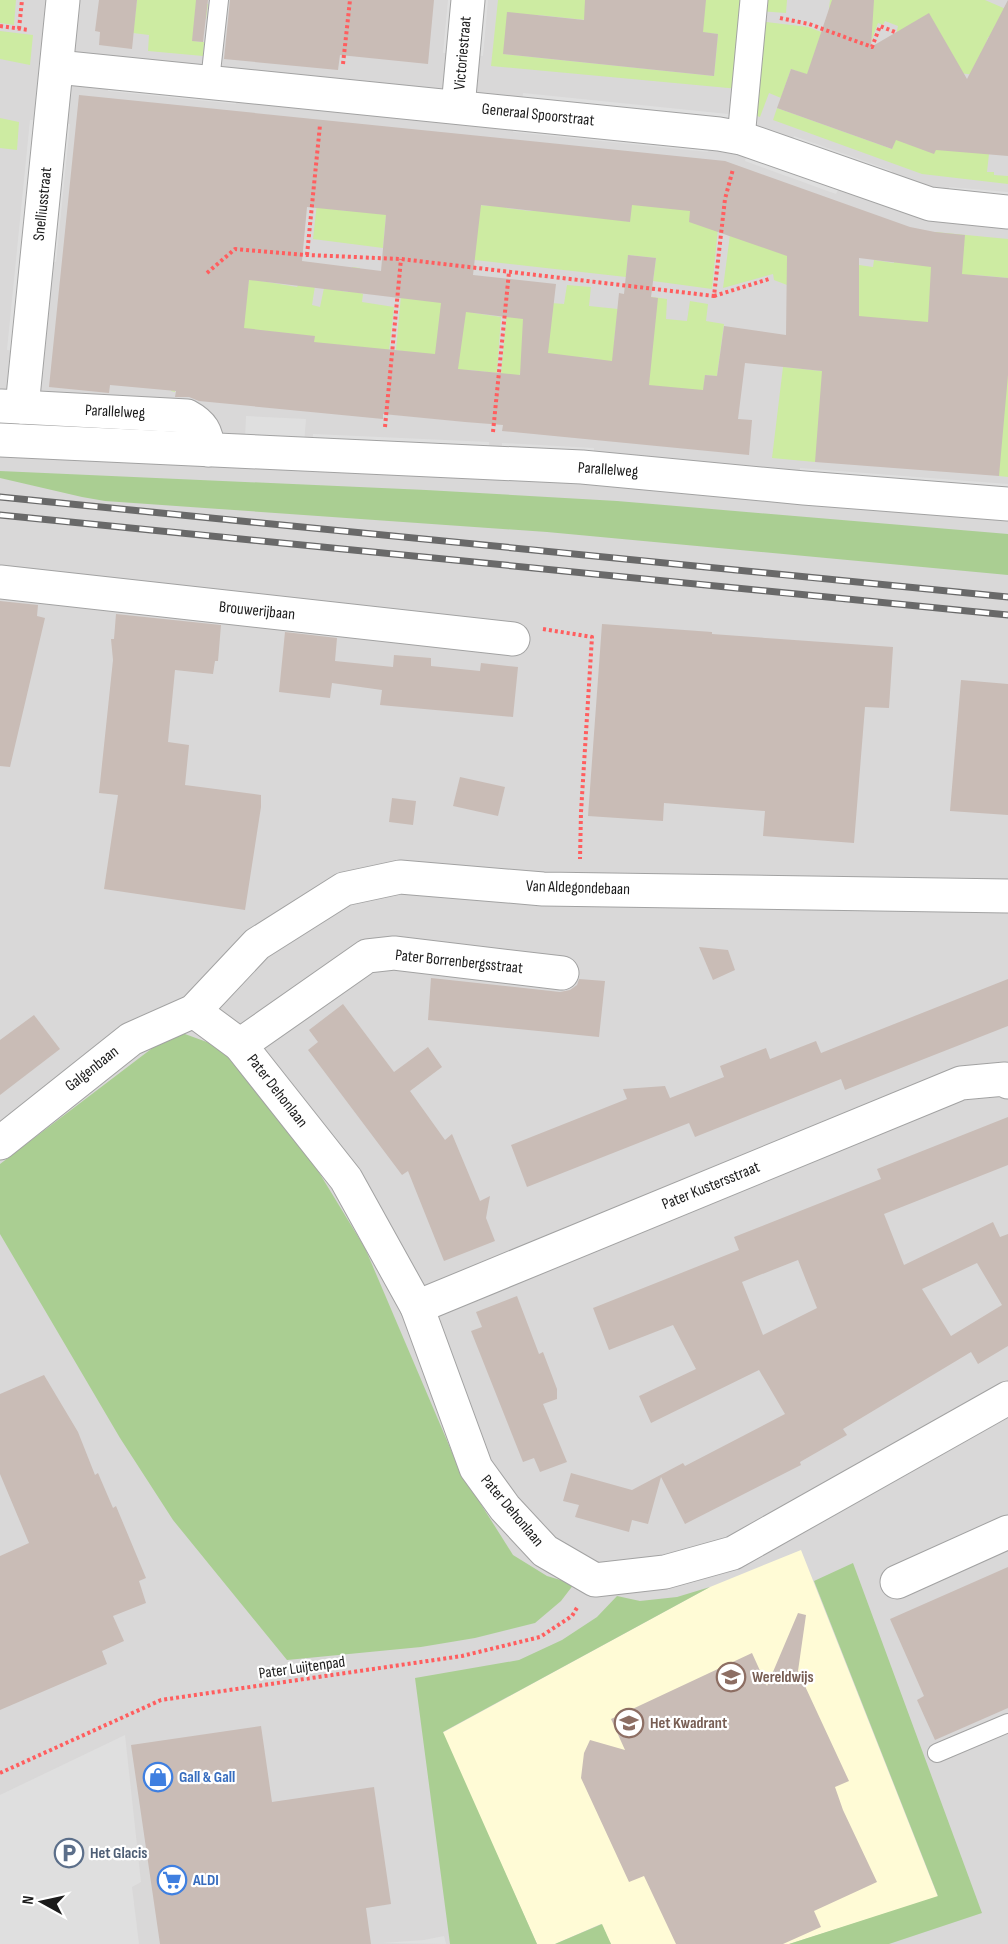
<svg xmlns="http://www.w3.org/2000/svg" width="1008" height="1944" font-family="'Sofia Sans Condensed',sans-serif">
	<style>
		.residential { fill: #d9d8d8 }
		.education { fill: #fffbd6 }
		.grass { fill: #cdeba2; fill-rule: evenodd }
		.forest { fill: #aace92 }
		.parking { fill: #dfdfdf }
		.building { fill: #c9bcb6; fill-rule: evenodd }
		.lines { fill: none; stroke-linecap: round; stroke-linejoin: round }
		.service-casing { stroke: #a2a2a2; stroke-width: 20 }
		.pedestrian-casing { stroke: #a2a2a2; stroke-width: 29 }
		.minor-casing { stroke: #a2a2a2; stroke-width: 35 }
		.path { stroke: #ff5e5f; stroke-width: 4; stroke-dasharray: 3 3; stroke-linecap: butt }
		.service { stroke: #fff; stroke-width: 18 }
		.pedestrian { stroke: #fff; stroke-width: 27 }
		.minor { stroke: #fff; stroke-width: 33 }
		.rail-casing { stroke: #696969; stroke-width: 7 }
		.rail { stroke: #fff; stroke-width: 4.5; stroke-dasharray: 14; stroke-linecap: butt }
		.labels { text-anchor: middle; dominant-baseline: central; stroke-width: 4.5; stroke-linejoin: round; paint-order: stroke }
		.street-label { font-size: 16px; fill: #1b1b1b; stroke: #fff }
		.education-label { font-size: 16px; font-weight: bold; fill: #785e54; stroke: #fff; text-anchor: start }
		.shop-label { font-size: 16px; font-weight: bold; fill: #366cbe; stroke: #fff; text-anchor: start }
		.service-label { font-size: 16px; font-weight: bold; fill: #4e5e75; stroke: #fff; text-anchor: start }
	</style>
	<rect width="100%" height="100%" fill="#ede7df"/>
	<!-- residential -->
	<rect class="residential" x="0" y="0" width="1008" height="1944"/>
	<!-- education -->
	<polygon class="education" points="801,1550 938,1897 789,1944 611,1944 601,1924 555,1944 537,1944 442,1733 710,1587"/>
	<!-- grass -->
	<g class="grass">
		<polygon points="0,0 16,0 14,25 0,23"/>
		<polygon points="137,0 196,0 196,2 208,4 206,19 195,18 193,41 204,42 203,56 148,51 149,35 133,33"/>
		<path d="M498,0H680L705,3L706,0H748L739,89L491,66ZM538,15L718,34L714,76L504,54Z"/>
		<polygon points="760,0 787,0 786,13 759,11"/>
		<polygon points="830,0 985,0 1008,10 1008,45 988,37 977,75 948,72 989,154 987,172 994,172 994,175 1008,176 1008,184 922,174 773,120 777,108 892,149 906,110 791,69 781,98 769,93 760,117 749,113 758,21 808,27 874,52 896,35 898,26 885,21 883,25 878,23 871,42 828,17"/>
		<polygon points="0,31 33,35 30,65 0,59"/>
		<polygon points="0,118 19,122 17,150 0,148"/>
		<polygon points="322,158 335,209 346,211 449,202 489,206 507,191 506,208 530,211 589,199 721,198 712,289 653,281 656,258 628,255 626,277 475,260 386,215 383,248 313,239"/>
		<polygon points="734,204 816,233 787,285 774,280 773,274 723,288"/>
		<polygon points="935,232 1008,239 1008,278 975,275 971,304 815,462 772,458 783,367 821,371 859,265 873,267 874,260 894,263 895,252"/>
		<polygon points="352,267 360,268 357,292 363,294 362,302 394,307 386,377 374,376 376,349 340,345 338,357 321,355 321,349 314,348 314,340 307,339 306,343 292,341 292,334 255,330 252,364 241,362 242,348 227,347 231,307 221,306 217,334 208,333 205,342 180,340 175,392 171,391 174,354 162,352 164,329 161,328 162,318 138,315 134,331 129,331 129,337 133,338 132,349 119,348 122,308 151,311 159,305 170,320 181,314 194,330 203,319 186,297 208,280 208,289 247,293 249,279 297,287 299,284 315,286 312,305 320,307 324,288 348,292"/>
		<polygon points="402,285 474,313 501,317 497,373 469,370 457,374 459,357 432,382 408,352 396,350"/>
		<polygon points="567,285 591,287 589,306 618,309 614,341 646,296 667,299 666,319 687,321 690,301 708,304 706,321 724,324 717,376 705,375 701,415 599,385 601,360 584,357 520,372 518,390 501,374 507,311 539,302 564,304"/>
		<polygon points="975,372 1008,375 1008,477 999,476"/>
	</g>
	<!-- forest -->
	<g class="forest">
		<polygon points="0,471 426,490 617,501 1008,534 1008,575 547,532 105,501 82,497 0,478"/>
		<polygon points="174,1030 215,1045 248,1076 295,1133 365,1248 460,1471 513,1555 547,1576 574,1584 561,1601 535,1623 475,1638 421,1647 287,1660 173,1520 120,1438 0,1234 0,1164 159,1043"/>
		<polygon points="853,1563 982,1913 889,1944 789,1944 938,1896 814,1581"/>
		<polygon points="710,1587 443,1732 537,1944 450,1944 415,1678 519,1660 562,1640 597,1617 617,1596 640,1601 677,1597"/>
		<polygon points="602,1924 611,1944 555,1944"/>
	</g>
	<!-- parking -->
	<g class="parking">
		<polygon points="448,0 457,0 452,53 443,53"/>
		<polygon points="479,0 488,0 483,56 474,55"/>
		<polygon points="108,82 237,95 236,104 108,91"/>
		<polygon points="523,93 738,115 736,124 522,103"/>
		<polygon points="30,120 39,120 16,351 7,350"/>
		<polygon points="61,123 70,124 56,262 47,261"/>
		<polygon points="514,123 710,144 708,152 513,132"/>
		<polygon points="794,136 892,171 889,180 791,144"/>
		<polygon points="748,152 840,185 836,194 745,161"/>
		<polygon points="949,187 1008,192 1008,201 948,196"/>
		<polygon points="246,416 306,419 304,443 245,441"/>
		<polygon points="313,434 489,442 489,452 313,444"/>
		<polygon points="502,443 594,448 594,458 502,452"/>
		<polygon points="800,468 1008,484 1008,493 799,477"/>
		<polygon points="125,1735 141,1882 132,1887 139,1944 0,1944 0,1795"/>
		<polygon points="444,1936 446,1944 383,1943 424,1940"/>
	</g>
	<!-- building -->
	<g class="building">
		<polygon points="99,0 137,0 132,49 99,45 100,32 95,31"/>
		<polygon points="196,0 208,0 203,42 192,41"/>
		<polygon points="230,0 434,0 428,64 340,55 338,70 224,59"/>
		<polygon points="585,0 706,0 703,32 718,34 714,76 503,54 507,12 584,20"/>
		<polygon points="832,0 874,0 871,47 929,13 967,79 1008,0 1008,156 936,150 934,154 896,140 892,149 777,108 791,69 807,74"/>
		<path d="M79,95L725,161L910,227L935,232L965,235L962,274L1008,278V375L999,476L815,462L822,371L745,363L738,419L752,420L749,455L502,431L503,425L465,422L383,414V419L199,401L189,397H175L176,391L110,385L109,393L49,387ZM481,205L630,222L632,205L690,211L689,222L787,256L786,335L724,326L717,376L705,375L703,390L649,385L658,298L651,297L656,258L628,255L624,294L619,293L612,361L548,353L556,284L473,275ZM307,207L386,215L381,271L302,261ZM859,258L931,267L928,322L859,316ZM249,280L441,303L435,354L314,342L315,336L244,328ZM466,312L523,319L520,375L458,369Z"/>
		<polygon points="0,601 38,605 37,616 45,618 10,767 0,766"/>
		<polygon points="116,614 221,625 218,661 215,661 213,674 175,670 168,742 189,745 185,785 261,795 261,807 245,910 104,889 118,795 99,793 113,660 111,639 114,639"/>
		<polygon points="602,624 712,632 712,634 780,639 893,647 889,708 865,707 854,843 763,836 765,811 664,803 663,821 588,816"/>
		<polygon points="285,632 337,638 335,661 393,667 394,655 431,658 431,666 480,671 481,663 518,667 513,717 380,705 382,690 332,683 330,698 279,692"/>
		<polygon points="961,680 1008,684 1008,815 950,811"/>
		<polygon points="460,777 505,787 498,816 453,806"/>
		<polygon points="392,798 416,801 413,825 389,822"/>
		<polygon points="699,947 728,950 735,970 713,980"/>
		<polygon points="431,978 560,992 570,990 577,985 579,979 605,981 599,1037 428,1020"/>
		<polygon points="1008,979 1008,1026 845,1090 841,1079 695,1137 689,1123 527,1187 511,1145 627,1099 623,1089 665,1086 670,1098 724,1077 720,1066 766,1048 770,1059 816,1041 821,1053"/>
		<polygon points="343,1004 394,1072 428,1047 442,1067 410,1091 445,1140 452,1134 480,1201 490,1196 486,1218 495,1241 444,1261 408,1171 402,1175 308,1050 318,1042 309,1030"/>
		<polygon points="34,1015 60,1049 0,1095 0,1040"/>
		<path d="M1008,1117V1165L884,1214L904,1265L993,1222L1000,1237L1008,1234V1346L978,1364L971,1352L843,1429L847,1435L800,1462L801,1465L685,1524L661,1477L648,1524L632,1520L629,1532L575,1517L579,1505L563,1501L571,1473L632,1490L683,1463L685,1466L785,1414L759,1370L651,1423L639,1396L696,1369L673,1325L609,1350L593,1308L739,1250L734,1237L881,1179L877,1169ZM798,1260L817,1308L763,1335L742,1282ZM977,1263L1002,1305L951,1336L922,1289Z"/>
		<polygon points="517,1296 539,1354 543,1352 557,1389 557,1399 543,1404 567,1462 540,1472 534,1458 523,1462 471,1331 482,1327 476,1312"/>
		<polygon points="44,1375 78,1432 95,1475 98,1473 113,1508 116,1506 146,1578 139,1581 146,1603 113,1616 124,1641 102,1651 107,1664 0,1710 0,1556 29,1543 0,1474 0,1394"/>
		<polygon points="1008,1567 1008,1708 935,1740 917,1700 924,1696 890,1619"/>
		<polygon points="798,1613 806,1615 798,1671 849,1781 835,1787 843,1810 877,1882 814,1911 821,1927 783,1944 676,1944 644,1876 629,1882 581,1778 584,1753 590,1740 625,1750 611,1719 752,1653 767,1686"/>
		<polygon points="261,1726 272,1802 374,1787 391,1904 366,1908 371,1944 160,1944 131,1745"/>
	</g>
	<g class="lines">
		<!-- service casing -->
		<g class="service-casing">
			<g id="service">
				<polyline points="210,81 219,0"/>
				<polyline points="937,1753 1008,1723"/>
			</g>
		</g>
		<!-- pedestrian casing -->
		<g class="pedestrian-casing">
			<polyline id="pedestrian" points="741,138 754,0"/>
		</g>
		<!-- minor casing -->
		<g class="minor-casing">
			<g id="minor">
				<polyline points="57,67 719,134 741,138 930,204 1008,212"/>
				<polyline points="458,107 468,0"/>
				<path d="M1,406L187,416C202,424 207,432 208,450"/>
				<polyline points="22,407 63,0"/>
				<polyline points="0,440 582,467 804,488 1008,504"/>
				<polyline points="0,582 513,639"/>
				<polyline points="194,1011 240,1045 346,1179 417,1307 476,1468 505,1508 545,1551 595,1580 665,1572 733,1553 1008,1398"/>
				<polyline points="240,1045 367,956 394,953 562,973"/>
				<polyline points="0,1143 131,1039 194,1011 257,944 344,889 400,877 543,889 1008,896"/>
				<polyline points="417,1307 961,1083 1005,1079 1008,1082"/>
				<polyline points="897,1582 1008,1532"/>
			</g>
		</g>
		<!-- path -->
		<g class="path">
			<polyline points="780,18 809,24 872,47 880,26 895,32"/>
			<polyline points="0,26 29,30"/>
			<polyline points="19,29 22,0"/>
			<polyline points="343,64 350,0"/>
			<polyline points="307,255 320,125"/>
			<polyline points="207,273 235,249 307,255 401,259 714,296 725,199 733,169"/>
			<polyline points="714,296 769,279"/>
			<polyline points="385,427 401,259"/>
			<polyline points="493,432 509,272"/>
			<polyline points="543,629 592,637 581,812 580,859"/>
			<polyline points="0,1773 161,1700 462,1656 540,1637 572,1616 578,1606"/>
		</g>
		<!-- service -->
		<use href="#service" class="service"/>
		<!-- pedestrian -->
		<use href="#pedestrian" class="pedestrian"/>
		<!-- minor -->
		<use href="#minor" class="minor"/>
		<!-- rail casing -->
		<g class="rail-casing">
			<g id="rail">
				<polyline points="0,497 1008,597"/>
				<polyline points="0,515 1008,615"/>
			</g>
		</g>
		<!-- rail -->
		<use href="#rail" class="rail"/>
	</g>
	<!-- icons -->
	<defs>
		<g id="school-ring" transform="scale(1.5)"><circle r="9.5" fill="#fff" stroke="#8d6e63" stroke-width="1.5"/><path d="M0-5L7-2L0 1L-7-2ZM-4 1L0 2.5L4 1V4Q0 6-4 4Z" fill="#8d6e63"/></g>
		<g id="shop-ring" transform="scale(1.5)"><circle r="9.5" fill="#fff" stroke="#3f7fe0" stroke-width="1.5"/><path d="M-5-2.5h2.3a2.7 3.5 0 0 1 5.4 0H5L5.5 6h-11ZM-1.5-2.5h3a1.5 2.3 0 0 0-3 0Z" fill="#3f7fe0"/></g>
		<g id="parking-ring" transform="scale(1.5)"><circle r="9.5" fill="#fff" stroke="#5c6f8a" stroke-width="1.5"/><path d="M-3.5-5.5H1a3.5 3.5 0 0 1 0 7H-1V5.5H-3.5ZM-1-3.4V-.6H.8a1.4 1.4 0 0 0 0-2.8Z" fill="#5c6f8a"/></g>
		<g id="supermarket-ring" transform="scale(1.5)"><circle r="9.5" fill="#fff" stroke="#3f7fe0" stroke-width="1.5"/><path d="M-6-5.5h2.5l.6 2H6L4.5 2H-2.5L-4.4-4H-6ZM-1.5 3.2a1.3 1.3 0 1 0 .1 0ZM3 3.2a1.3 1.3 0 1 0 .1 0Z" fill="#3f7fe0"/></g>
	</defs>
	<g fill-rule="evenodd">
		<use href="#school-ring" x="731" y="1677"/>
		<use href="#school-ring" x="629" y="1723"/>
		<use href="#shop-ring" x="158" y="1777"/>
		<use href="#parking-ring" x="69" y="1853"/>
		<use href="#supermarket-ring" x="172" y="1880"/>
	</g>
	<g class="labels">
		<!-- street labels -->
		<g class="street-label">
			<text transform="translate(463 53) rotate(-85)">Victoriestraat</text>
			<text transform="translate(538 115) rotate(6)">Generaal Spoorstraat</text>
			<text transform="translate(43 204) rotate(-84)">Snelliusstraat</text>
			<text transform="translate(115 412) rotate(3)">Parallelweg</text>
			<text transform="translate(608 470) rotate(4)">Parallelweg</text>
			<text transform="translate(257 611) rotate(6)">Brouwerijbaan</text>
			<text transform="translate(578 888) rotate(2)">Van Aldegondebaan</text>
			<text transform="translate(459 962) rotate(6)">Pater Borrenbergsstraat</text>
			<text transform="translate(92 1069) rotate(-38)">Galgenbaan</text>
			<text transform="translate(277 1091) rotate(52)">Pater Dehonlaan</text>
			<text transform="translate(711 1186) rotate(-22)">Pater Kustersstraat</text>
			<text transform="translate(512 1511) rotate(50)">Pater Dehonlaan</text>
			<text transform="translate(302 1668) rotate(-8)">Pater Luijtenpad</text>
		</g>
		<!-- education labels -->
		<g class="education-label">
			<text x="752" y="1677">Wereldwijs</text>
			<text x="650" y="1723">Het Kwadrant</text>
		</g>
		<!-- shop labels -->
		<g class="shop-label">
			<text x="179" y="1777">Gall &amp; Gall</text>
			<text x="193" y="1880">ALDI</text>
		</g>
		<!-- service labels -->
		<g class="service-label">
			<text x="90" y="1853">Het Glacis</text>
		</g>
	</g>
	<!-- north arrow -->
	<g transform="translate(42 1902) rotate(278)" stroke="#ffffff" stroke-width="4.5" paint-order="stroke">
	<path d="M0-4.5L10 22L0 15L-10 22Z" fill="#1b1b1b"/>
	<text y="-9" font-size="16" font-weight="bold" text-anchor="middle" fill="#1b1b1b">N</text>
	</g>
</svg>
